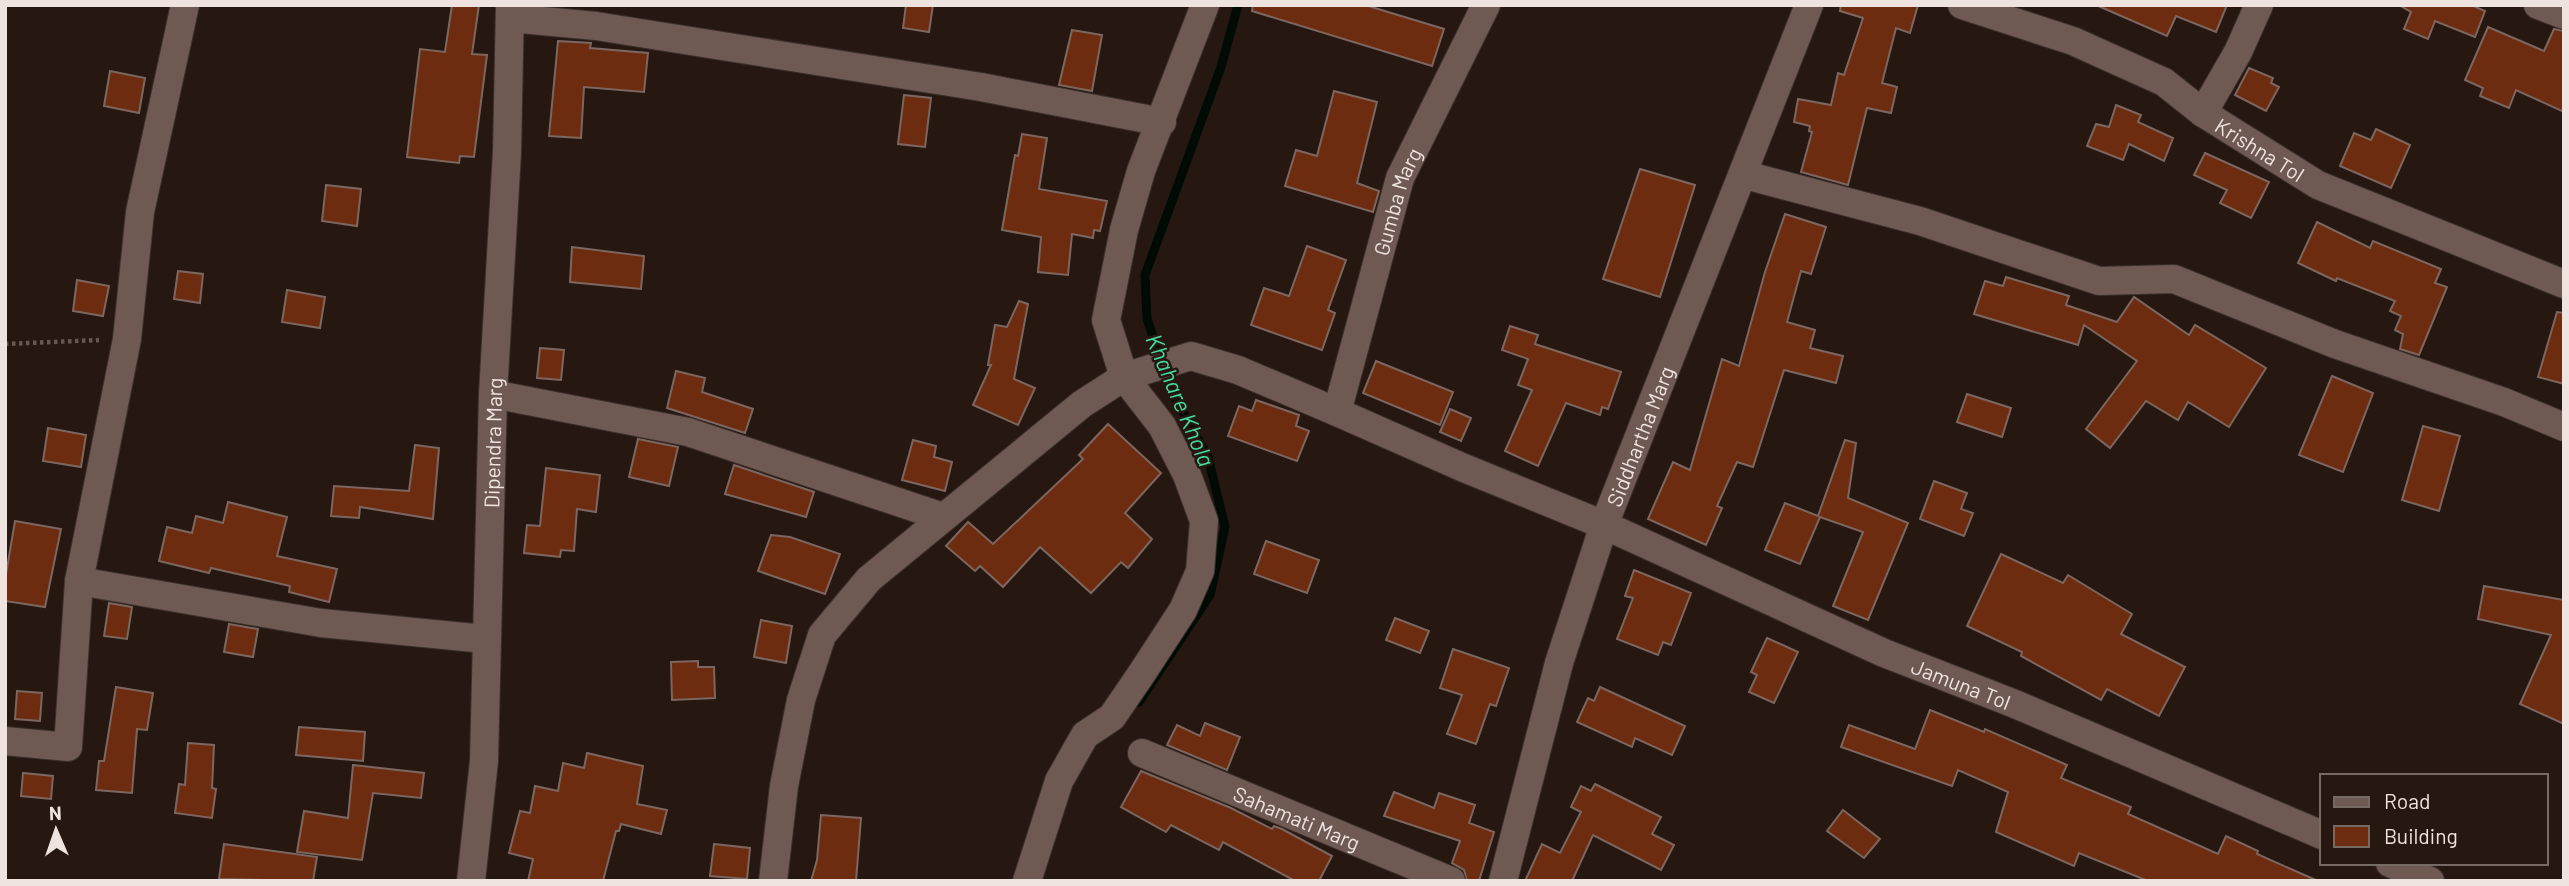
<svg xmlns="http://www.w3.org/2000/svg" width="2569" height="886" font-family="Barlow,sans-serif">
	<style>
		.lines { fill: none; stroke-linecap: round; stroke-linejoin: round }
		.stream { stroke: #010b05; stroke-width: 9 }
		.building { fill: #6d2b10; stroke: #7c6760; stroke-width: 2 }
		.minor-casing { stroke: #3c302d; stroke-width: 30 }
		.path { stroke: #665752; stroke-width: 4.5; stroke-dasharray: 3.5 3.5; stroke-linecap: butt }
		.minor { stroke: #6e5a53; stroke-width: 28 }
		.labels { text-anchor: middle; dominant-baseline: central; stroke-width: 5; stroke-linejoin: round; paint-order: stroke }
		.street-label { font-size: 21px; fill: #efe3df; stroke: #271711 }
		.water-label { font-size: 23px; font-style: italic; fill: #40dd9e; stroke: #271711 }
	</style>
	<rect width="100%" height="100%" fill="#271711"/>
	<g class="lines">
		<!-- stream -->
		<polyline class="stream" points="1139,702 1210,595 1225,527 1208,457 1172,392 1147,319 1145,275 1221,67 1238,5"/>
	</g>
	<!-- building -->
	<g class="building">
		<polygon points="452,5 479,5 472,54 487,55 474,157 460,156 459,163 407,157 420,49 445,52"/>
		<polygon points="906,5 933,5 929,32 903,28"/>
		<polygon points="1253,5 1365,5 1444,29 1432,66 1252,11"/>
		<polygon points="1841,5 1918,5 1910,33 1896,28 1882,83 1897,87 1891,113 1867,108 1848,185 1801,172 1812,132 1809,131 1810,126 1794,122 1798,99 1831,105 1838,73 1844,75 1863,18 1840,11"/>
		<polygon points="2096,5 2227,5 2216,32 2176,16 2167,36"/>
		<polygon points="2399,5 2471,5 2485,11 2475,37 2435,21 2428,39 2404,29 2411,12"/>
		<polygon points="2488,27 2544,51 2554,29 2564,31 2564,112 2516,90 2509,108 2480,96 2483,88 2465,80"/>
		<polygon points="1072,30 1102,35 1092,91 1059,85"/>
		<polygon points="558,41 591,43 590,48 648,53 644,92 584,87 581,138 549,136"/>
		<polygon points="2249,68 2273,78 2271,83 2279,87 2266,111 2235,95"/>
		<polygon points="110,71 145,78 139,113 104,106"/>
		<polygon points="1334,91 1377,102 1357,183 1379,191 1373,212 1285,186 1296,150 1317,156"/>
		<polygon points="904,95 931,98 925,147 898,144"/>
		<polygon points="2116,105 2141,115 2138,122 2173,138 2164,161 2129,144 2123,160 2087,146 2096,124 2109,127"/>
		<polygon points="2376,129 2410,145 2391,188 2340,166 2354,133 2371,140"/>
		<polygon points="1022,134 1047,138 1039,189 1107,201 1100,231 1094,230 1093,238 1072,234 1068,275 1038,272 1041,237 1002,230 1015,155 1018,156"/>
		<polygon points="2205,153 2269,182 2251,218 2220,203 2227,190 2194,175"/>
		<polygon points="1640,169 1695,185 1660,297 1603,279"/>
		<polygon points="326,185 361,189 357,226 322,221"/>
		<polygon points="1785,214 1826,227 1811,274 1801,271 1787,322 1815,330 1810,348 1843,356 1836,383 1784,370 1753,467 1737,462 1717,506 1722,508 1706,545 1648,519 1673,462 1690,470 1722,359 1739,366 1765,272"/>
		<polygon points="2317,222 2370,248 2373,241 2441,269 2435,283 2447,287 2419,355 2400,349 2403,334 2395,330 2401,316 2390,311 2395,301 2337,278 2336,281 2298,263"/>
		<polygon points="1307,246 1346,260 1328,310 1335,313 1322,350 1251,325 1264,288 1289,296"/>
		<polygon points="572,247 644,256 641,289 570,282"/>
		<polygon points="178,271 203,274 200,303 174,299"/>
		<polygon points="2006,277 2069,296 2066,305 2117,322 2134,297 2189,335 2195,325 2266,368 2229,427 2188,402 2178,420 2146,401 2110,448 2086,429 2137,361 2084,325 2078,345 1974,314 1985,281 2003,286"/>
		<polygon points="77,280 109,286 103,316 73,311"/>
		<polygon points="287,290 325,297 320,328 282,322"/>
		<polygon points="1019,301 1028,304 1014,379 1035,388 1018,425 973,405 991,365 988,365 995,325 1007,327"/>
		<polygon points="2557,312 2564,313 2564,384 2538,377"/>
		<polygon points="1510,326 1538,335 1535,344 1621,372 1608,409 1602,407 1600,415 1566,403 1538,466 1505,451 1532,390 1518,385 1528,359 1502,350"/>
		<polygon points="540,348 564,350 561,380 537,378"/>
		<polygon points="1376,361 1453,392 1440,425 1363,393"/>
		<polygon points="676,371 705,378 702,392 753,409 745,433 667,408"/>
		<polygon points="2332,376 2373,393 2343,472 2299,455"/>
		<polygon points="1967,394 2011,408 2002,437 1957,422"/>
		<polygon points="1256,400 1299,415 1296,426 1309,431 1297,461 1228,436 1239,406 1252,411"/>
		<polygon points="1450,409 1471,418 1461,441 1440,432"/>
		<polygon points="1108,424 1161,473 1125,513 1152,539 1128,568 1121,562 1091,593 1040,547 1003,587 980,566 975,571 946,546 968,522 993,544 1083,459 1079,455"/>
		<polygon points="2423,426 2460,436 2439,511 2402,500"/>
		<polygon points="48,428 86,435 81,467 43,461"/>
		<polygon points="638,439 678,447 669,486 629,477"/>
		<polygon points="913,440 936,446 934,457 952,462 945,491 902,480"/>
		<polygon points="1845,440 1856,443 1848,498 1908,523 1868,620 1833,606 1863,532 1820,517 1800,564 1765,550 1785,503 1818,516"/>
		<polygon points="415,445 439,448 433,519 360,507 359,518 331,516 334,486 409,491"/>
		<polygon points="734,465 814,492 806,517 725,494"/>
		<polygon points="546,468 600,475 596,512 577,509 574,551 561,550 560,557 524,553 527,525 540,526"/>
		<polygon points="1934,481 1967,493 1961,509 1973,513 1964,536 1920,519"/>
		<polygon points="228,502 287,517 277,556 337,569 329,602 289,592 290,586 211,568 209,573 159,561 167,527 192,533 196,516 223,523"/>
		<polygon points="15,521 61,529 45,607 5,601 5,580"/>
		<polygon points="771,535 790,537 840,554 825,594 758,571"/>
		<polygon points="1266,541 1319,560 1307,593 1254,574"/>
		<polygon points="2001,554 2063,583 2068,575 2132,614 2121,634 2185,667 2159,716 2107,689 2101,700 2021,656 2022,652 1967,626"/>
		<polygon points="1634,570 1691,593 1671,645 1663,642 1658,655 1617,639 1633,598 1625,596"/>
		<polygon points="2484,586 2564,600 2564,724 2520,704 2551,635 2478,619"/>
		<polygon points="109,603 132,607 127,639 104,636"/>
		<polygon points="1395,618 1429,631 1420,653 1386,640"/>
		<polygon points="761,620 792,626 786,663 754,657"/>
		<polygon points="229,624 258,629 253,657 224,652"/>
		<polygon points="1767,638 1798,652 1774,703 1749,692 1757,675 1751,672"/>
		<polygon points="1453,649 1509,668 1496,706 1490,704 1476,744 1447,734 1462,695 1440,688"/>
		<polygon points="698,661 698,667 714,667 715,698 672,700 671,662"/>
		<polygon points="116,687 153,693 147,730 137,729 132,793 96,790 99,761 104,761"/>
		<polygon points="1600,687 1685,726 1672,755 1635,738 1632,747 1577,722 1588,698 1594,701"/>
		<polygon points="17,691 42,693 40,721 15,719"/>
		<polygon points="1930,710 1984,732 1985,729 2067,765 2061,778 2131,807 2128,814 2218,854 2226,836 2258,851 2257,854 2318,881 2148,881 2079,853 2074,866 1996,832 2008,792 1958,770 1952,786 1841,747 1849,725 1915,749"/>
		<polygon points="1205,723 1240,737 1227,770 1167,745 1177,725 1200,736"/>
		<polygon points="299,727 365,732 363,761 296,755"/>
		<polygon points="188,743 214,745 212,788 216,789 212,818 175,813 179,784 185,785"/>
		<polygon points="587,753 643,766 637,804 667,810 661,834 621,824 619,831 616,831 603,881 528,881 533,859 509,853 520,811 530,813 535,786 558,791 563,763 584,768"/>
		<polygon points="353,765 424,773 421,798 373,793 362,860 297,852 304,811 348,818"/>
		<polygon points="1141,771 1231,808 1272,829 1274,826 1282,829 1332,856 1319,881 1295,881 1223,842 1219,850 1171,825 1166,832 1121,807"/>
		<polygon points="23,773 53,776 51,799 21,796"/>
		<polygon points="1595,784 1661,817 1652,834 1674,845 1661,870 1593,835 1572,881 1525,881 1542,844 1560,853 1581,812 1571,807 1581,786 1591,791"/>
		<polygon points="1394,792 1434,808 1439,793 1475,805 1469,823 1494,832 1479,881 1467,881 1464,870 1452,863 1460,841 1384,816"/>
		<polygon points="1843,810 1880,839 1864,858 1827,831"/>
		<polygon points="821,815 861,818 856,881 811,881 817,860"/>
		<polygon points="224,844 317,857 313,881 219,879"/>
		<polygon points="714,844 750,848 747,879 710,876"/>
	</g>
	<g class="lines">
		<!-- minor casing -->
		<g class="minor-casing">
			<g id="minor">
				<path id="s1" d="M1962,5L2073,41L2164,82L2203,113L2318,185L2564,284"/>
				<polyline points="2538,5 2564,15"/>
				<polyline points="510,18 596,26 981,87 1162,122"/>
				<polyline points="2203,113 2238,52 2259,5"/>
				<polyline points="1745,175 1920,221 2099,281 2174,279 2335,344 2504,402 2564,427"/>
				<polyline points="493,394 688,432 943,517"/>
				<path id="s2" d="M1337,412L1400,178L1486,5"/>
				<polyline points="79,581 321,623 485,639"/>
				<polyline points="5,741 68,747 79,581 127,339 140,212 185,5"/>
				<path id="s3" d="M1142,753L1451,881"/>
				<polyline points="2390,863 2430,881"/>
				<path id="s4" d="M471,881L484,761L493,394L507,152L510,5"/>
				<path id="s5" d="M773,881L784,786L801,700L822,635L869,579L1082,404L1124,377L1191,356L1238,370L1337,412L1464,468L1604,525L1884,653L2015,704L2322,835"/>
				<polyline points="1027,881 1059,781 1085,735 1112,717 1142,673 1183,610 1200,571 1204,521 1187,475 1162,426 1124,377 1106,320 1124,230 1141,171 1205,5"/>
				<path id="s6" d="M1503,881L1559,663L1604,525L1809,5"/>
			</g>
		</g>
		<!-- path -->
		<polyline class="path" points="5,344 99,340"/>
		<!-- minor -->
		<use href="#minor" class="minor"/>
	</g>
	<g class="labels">
		<!-- street labels -->
		<g class="street-label">
			<text stroke="none"><textPath href="#s1" startOffset="334">Krishna Tol</textPath></text>
			<text stroke="none"><textPath href="#s2" startOffset="219">Gumba Marg</textPath></text>
			<text stroke="none"><textPath href="#s6" startOffset="466">Siddhartha Marg</textPath></text>
			<text stroke="none"><textPath href="#s4" startOffset="439">Dipendra Marg</textPath></text>
			<text stroke="none"><textPath href="#s5" startOffset="1558">Jamuna Tol</textPath></text>
			<text stroke="none"><textPath href="#s3" startOffset="168">Sahamati Marg</textPath></text>
		</g>
		<!-- water labels -->
		<g class="water-label">
			<text transform="translate(1181 400) rotate(67)">Khahare Khola</text>
		</g>
	</g>
	<!-- border -->
	<rect width="2569" height="886" fill="none" stroke="#efe3df" stroke-width="14"/>
	<!-- legend -->
	<rect x="2320" y="774" width="228" height="91" fill="#271711" stroke="#776963" stroke-width="2"/>
	<rect x="2334" y="797" width="35" height="10" fill="#6e5a53" stroke="#776963" stroke-width="2"/>
	<text x="2384" y="809" font-size="21" fill="#efe3df">Road</text>
	<rect x="2334" y="826" width="35" height="21" fill="#6d2b10" stroke="#776963" stroke-width="2"/>
	<text x="2384" y="844" font-size="21" fill="#efe3df">Building</text>
	<!-- north arrow -->
	<g transform="translate(56 830) rotate(358)" stroke="#271711" stroke-width="5" paint-order="stroke">
	<path d="M0-5L12 26L0 18L-12 26Z" fill="#efe3df"/>
	<text y="-10" font-size="19" font-weight="bold" text-anchor="middle" fill="#efe3df">N</text>
	</g>
</svg>
